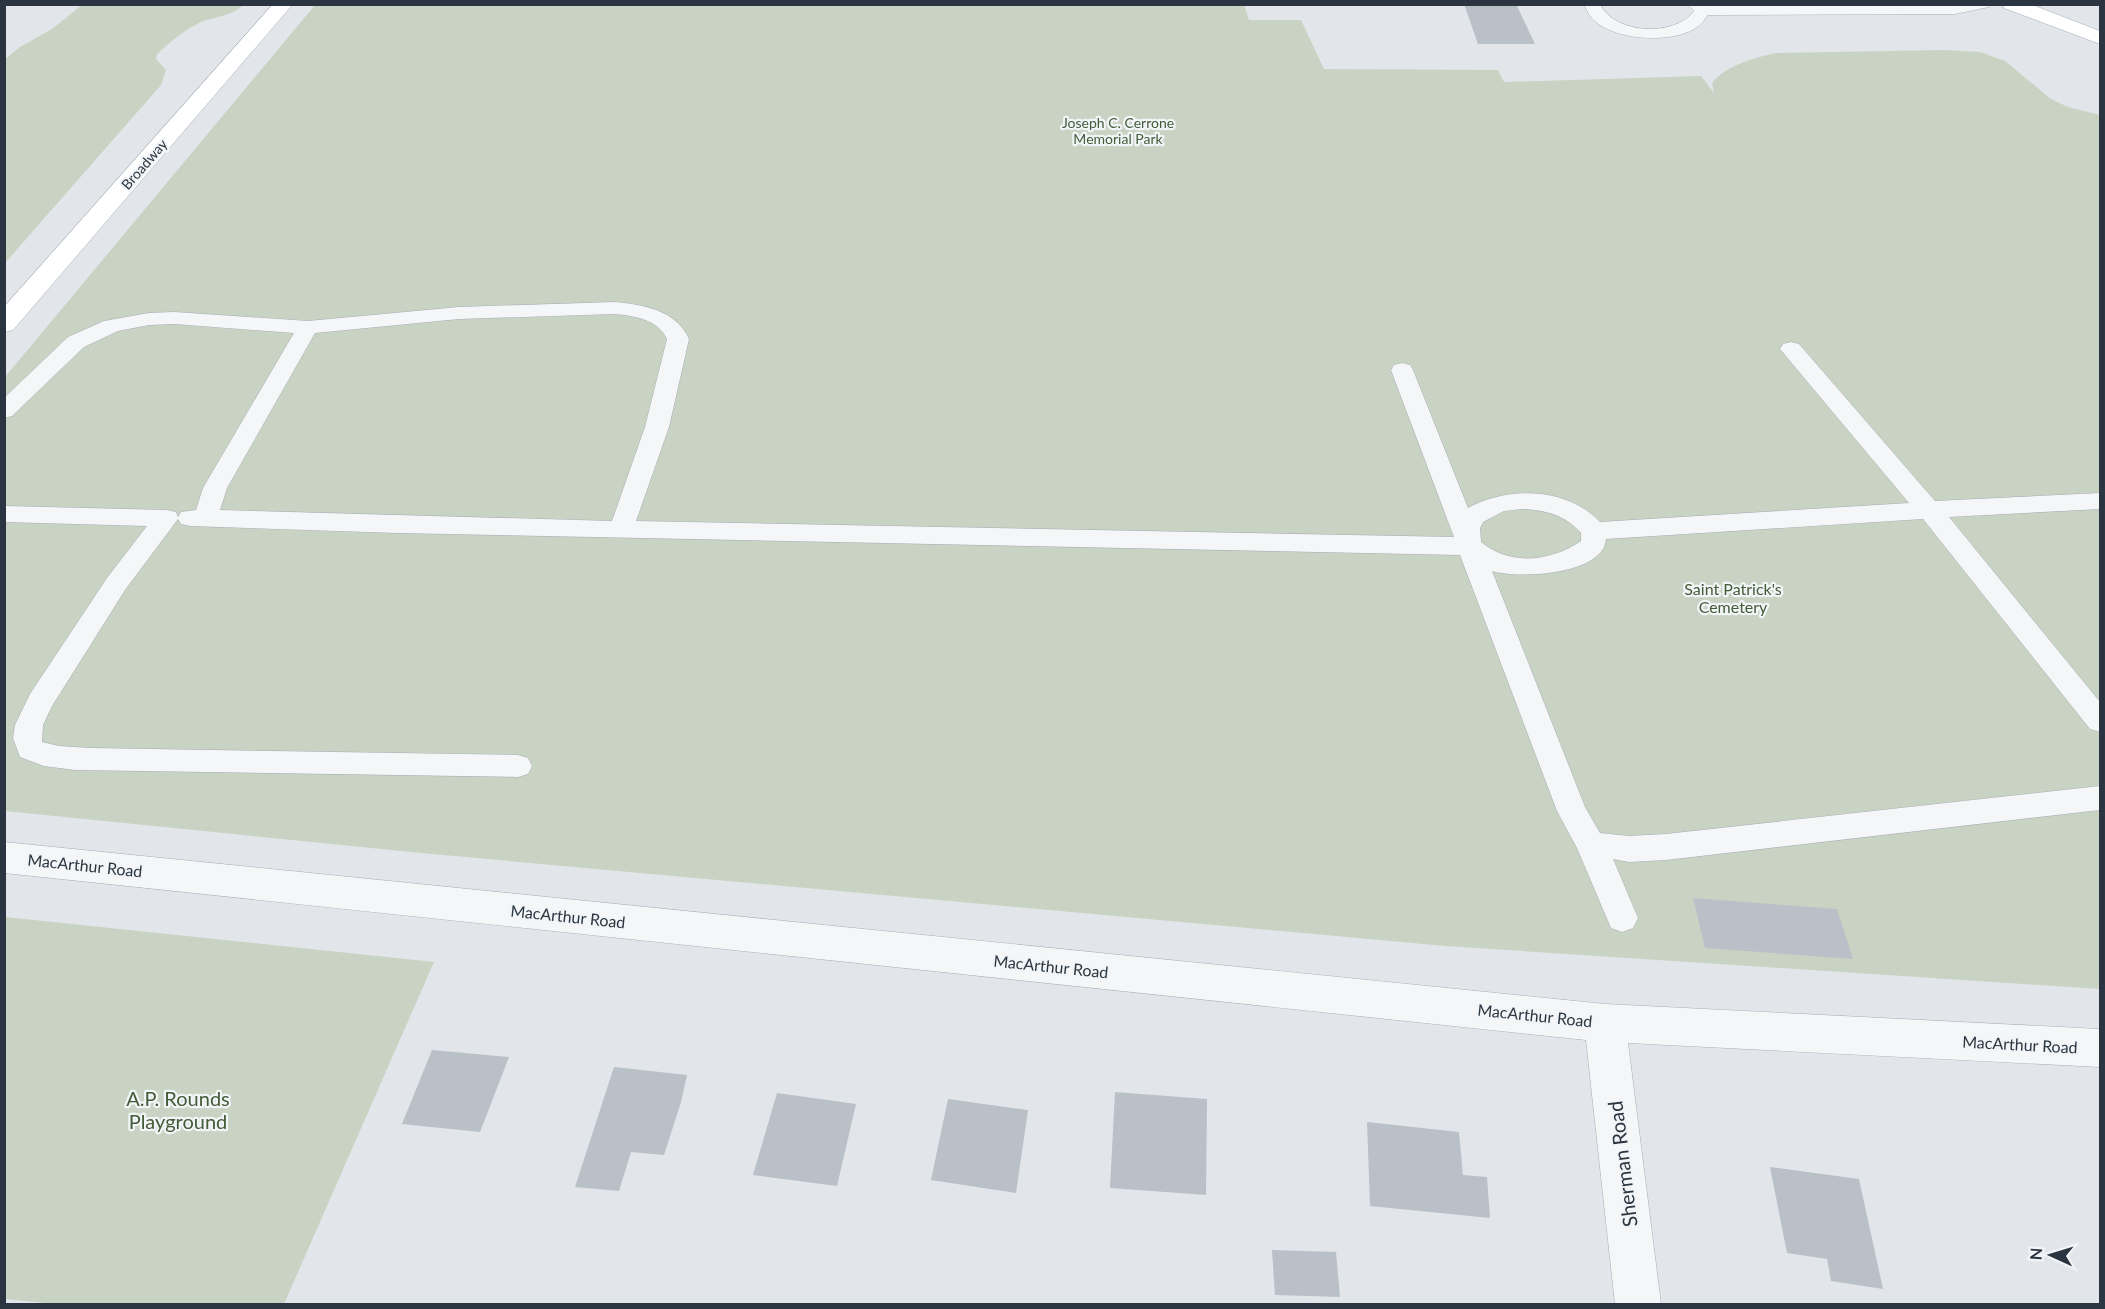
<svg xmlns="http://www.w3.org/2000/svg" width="2105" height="1309" font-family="Lato,sans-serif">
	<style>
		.green { fill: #c9d3c3 }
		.building { fill: #b9c0c7 }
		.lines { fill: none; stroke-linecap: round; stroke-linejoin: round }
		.service-casing { stroke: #a7adb4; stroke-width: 1 }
		.minor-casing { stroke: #a7adb4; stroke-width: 1 }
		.secondary-casing { stroke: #a7adb4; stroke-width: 1 }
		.primary-casing { stroke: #a2acb5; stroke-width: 1 }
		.service { fill: #f5f6f8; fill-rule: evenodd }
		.minor { fill: #f5f6f8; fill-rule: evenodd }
		.secondary { fill: #fff; fill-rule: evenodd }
		.primary { fill: #fff; fill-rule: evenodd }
		.labels { text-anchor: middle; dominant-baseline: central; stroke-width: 4.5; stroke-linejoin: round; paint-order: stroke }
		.far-park-label { font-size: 14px; fill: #435c38; stroke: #f2f5f7 }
		.far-street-label { font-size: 14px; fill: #2b3541; stroke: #f2f5f7 }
		.park-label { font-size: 16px; fill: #435c38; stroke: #f2f5f7 }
		.street-label { font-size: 16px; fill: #2b3541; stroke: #f2f5f7 }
		.near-park-label { font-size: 20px; fill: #435c38; stroke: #f2f5f7 }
		.near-street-label { font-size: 20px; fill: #2b3541; stroke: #f2f5f7 }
	</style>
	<rect width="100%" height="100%" fill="#e2e6ea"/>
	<!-- green -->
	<g class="green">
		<path d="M82,5H243C231,17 214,16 199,23C183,31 170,42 157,54L156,59L166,70L161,85L5,263V59L20,47L52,29Z"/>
		<path d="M315,5H1244L1249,20H1301L1324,69L1498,70L1504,82L1701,76L1714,93L1712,83C1726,65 1754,58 1776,53L1944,50L1980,52L2005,61L2051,99L2068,107L2100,115V989L1445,946L421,853L5,811V377Z"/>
		<polygon points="5,917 434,962 284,1304 55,1304 5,1299"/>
	</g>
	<!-- building -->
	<g class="building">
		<polygon points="1464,4 1516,4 1535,44 1478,44"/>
		<polygon points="1693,898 1837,909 1853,959 1705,948"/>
		<polygon points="432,1050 509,1057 480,1132 402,1124"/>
		<polygon points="614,1067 687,1075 681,1102 664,1155 631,1152 619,1191 575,1187"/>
		<polygon points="1115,1092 1207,1099 1206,1195 1110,1188"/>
		<polygon points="777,1093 856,1104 837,1186 753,1175"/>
		<polygon points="948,1099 1028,1110 1016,1193 931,1180"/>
		<polygon points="1367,1122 1459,1132 1463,1175 1487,1177 1490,1218 1370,1206"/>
		<polygon points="1770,1167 1859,1179 1883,1289 1831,1281 1827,1259 1787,1253"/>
		<polygon points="1272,1250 1336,1252 1340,1297 1275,1295"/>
	</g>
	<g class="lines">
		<!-- service casing -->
		<g class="service-casing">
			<g id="service">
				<path d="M1584,4H1600C1615,35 1675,37 1694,11L1687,4H1991L1989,7L1955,14L1708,15C1705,18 1703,23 1699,26C1675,45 1610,41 1591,17C1588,13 1586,9 1584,4Z"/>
				<path d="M615,302C644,305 676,310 689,339L669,427L636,521L1454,537L1391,370L1394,365L1402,363L1410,365L1413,370L1468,508C1508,486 1567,487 1600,522L1909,503L1780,349L1783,344L1791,342L1799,344L1935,501L2100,493V509L1949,517L2100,702V732L2090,729L1923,519L1606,539C1604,575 1518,579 1492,571L1585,807L1600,833L1629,836L1666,834L2100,786V810L1666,860L1629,862L1613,859L1638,918L1633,928L1622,932L1611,928L1577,848L1557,811L1460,555L398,533L190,526L181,524L178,519L125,590L52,706L43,725L42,742L59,746L90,748L518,755L528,758L532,766L528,774L518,777L75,770L44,766L20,757L13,738L15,725L30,694L107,578L147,526L4,522V506L167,510L176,512L178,517L181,512L196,510L203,488L294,333L174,324L149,325L118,331L84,347L12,416L4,418V398L68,337L104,321L149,313L174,312L308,321L459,307ZM615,314C634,316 658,319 667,339L645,427L612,521L220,510L227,488L315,333L459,319ZM1522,509C1545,510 1565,515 1581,533V541C1550,562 1510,566 1481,542L1480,528L1483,522L1504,511Z"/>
			</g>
		</g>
		<!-- minor casing -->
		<g class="minor-casing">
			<polygon id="minor" points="4,842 1605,1004 2100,1029 2100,1067 1628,1043 1661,1304 1615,1304 1586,1040 4,873"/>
		</g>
		<!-- secondary casing -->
		<g class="secondary-casing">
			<polygon id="secondary" points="273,4 293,4 13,330 4,332 4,307"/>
		</g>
		<!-- primary casing -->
		<g class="primary-casing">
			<polygon id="primary" points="2002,4 2030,4 2100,31 2100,44 2004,8"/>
		</g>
		<!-- service -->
		<use href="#service" class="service"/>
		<!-- minor -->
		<use href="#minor" class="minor"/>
		<!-- secondary -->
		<use href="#secondary" class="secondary"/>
		<!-- primary -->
		<use href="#primary" class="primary"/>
	</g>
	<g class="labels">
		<!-- far-park labels -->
		<g class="far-park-label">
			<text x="1118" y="122">Joseph C. Cerrone<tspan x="1118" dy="16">Memorial Park</tspan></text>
		</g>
		<!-- far-street labels -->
		<g class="far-street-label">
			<text transform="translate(144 164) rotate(-49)">Broadway</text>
		</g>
		<!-- park labels -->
		<g class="park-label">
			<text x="1733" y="588">Saint Patrick's<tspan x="1733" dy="18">Cemetery</tspan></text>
		</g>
		<!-- street labels -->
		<g class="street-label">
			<text transform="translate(85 865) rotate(6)">MacArthur Road</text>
			<text transform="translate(568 916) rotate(6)">MacArthur Road</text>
			<text transform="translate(1051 966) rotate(6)">MacArthur Road</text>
			<text transform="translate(1535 1015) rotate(6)">MacArthur Road</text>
			<text transform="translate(2020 1044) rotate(3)">MacArthur Road</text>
		</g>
		<!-- near-park labels -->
		<g class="near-park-label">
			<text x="178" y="1098">A.P. Rounds<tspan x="178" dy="23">Playground</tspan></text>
		</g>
		<!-- near-street labels -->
		<g class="near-street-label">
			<text transform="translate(1622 1164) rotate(-97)">Sherman Road</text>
		</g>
	</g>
	<!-- border -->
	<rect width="2105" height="1309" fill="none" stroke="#2b3541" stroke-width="12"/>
	<!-- north arrow -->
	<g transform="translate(2051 1255) rotate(274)" stroke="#f2f5f7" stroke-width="4.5" paint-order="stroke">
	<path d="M0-4.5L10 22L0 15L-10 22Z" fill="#2b3541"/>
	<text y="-9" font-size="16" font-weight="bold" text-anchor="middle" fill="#2b3541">N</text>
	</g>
</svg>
